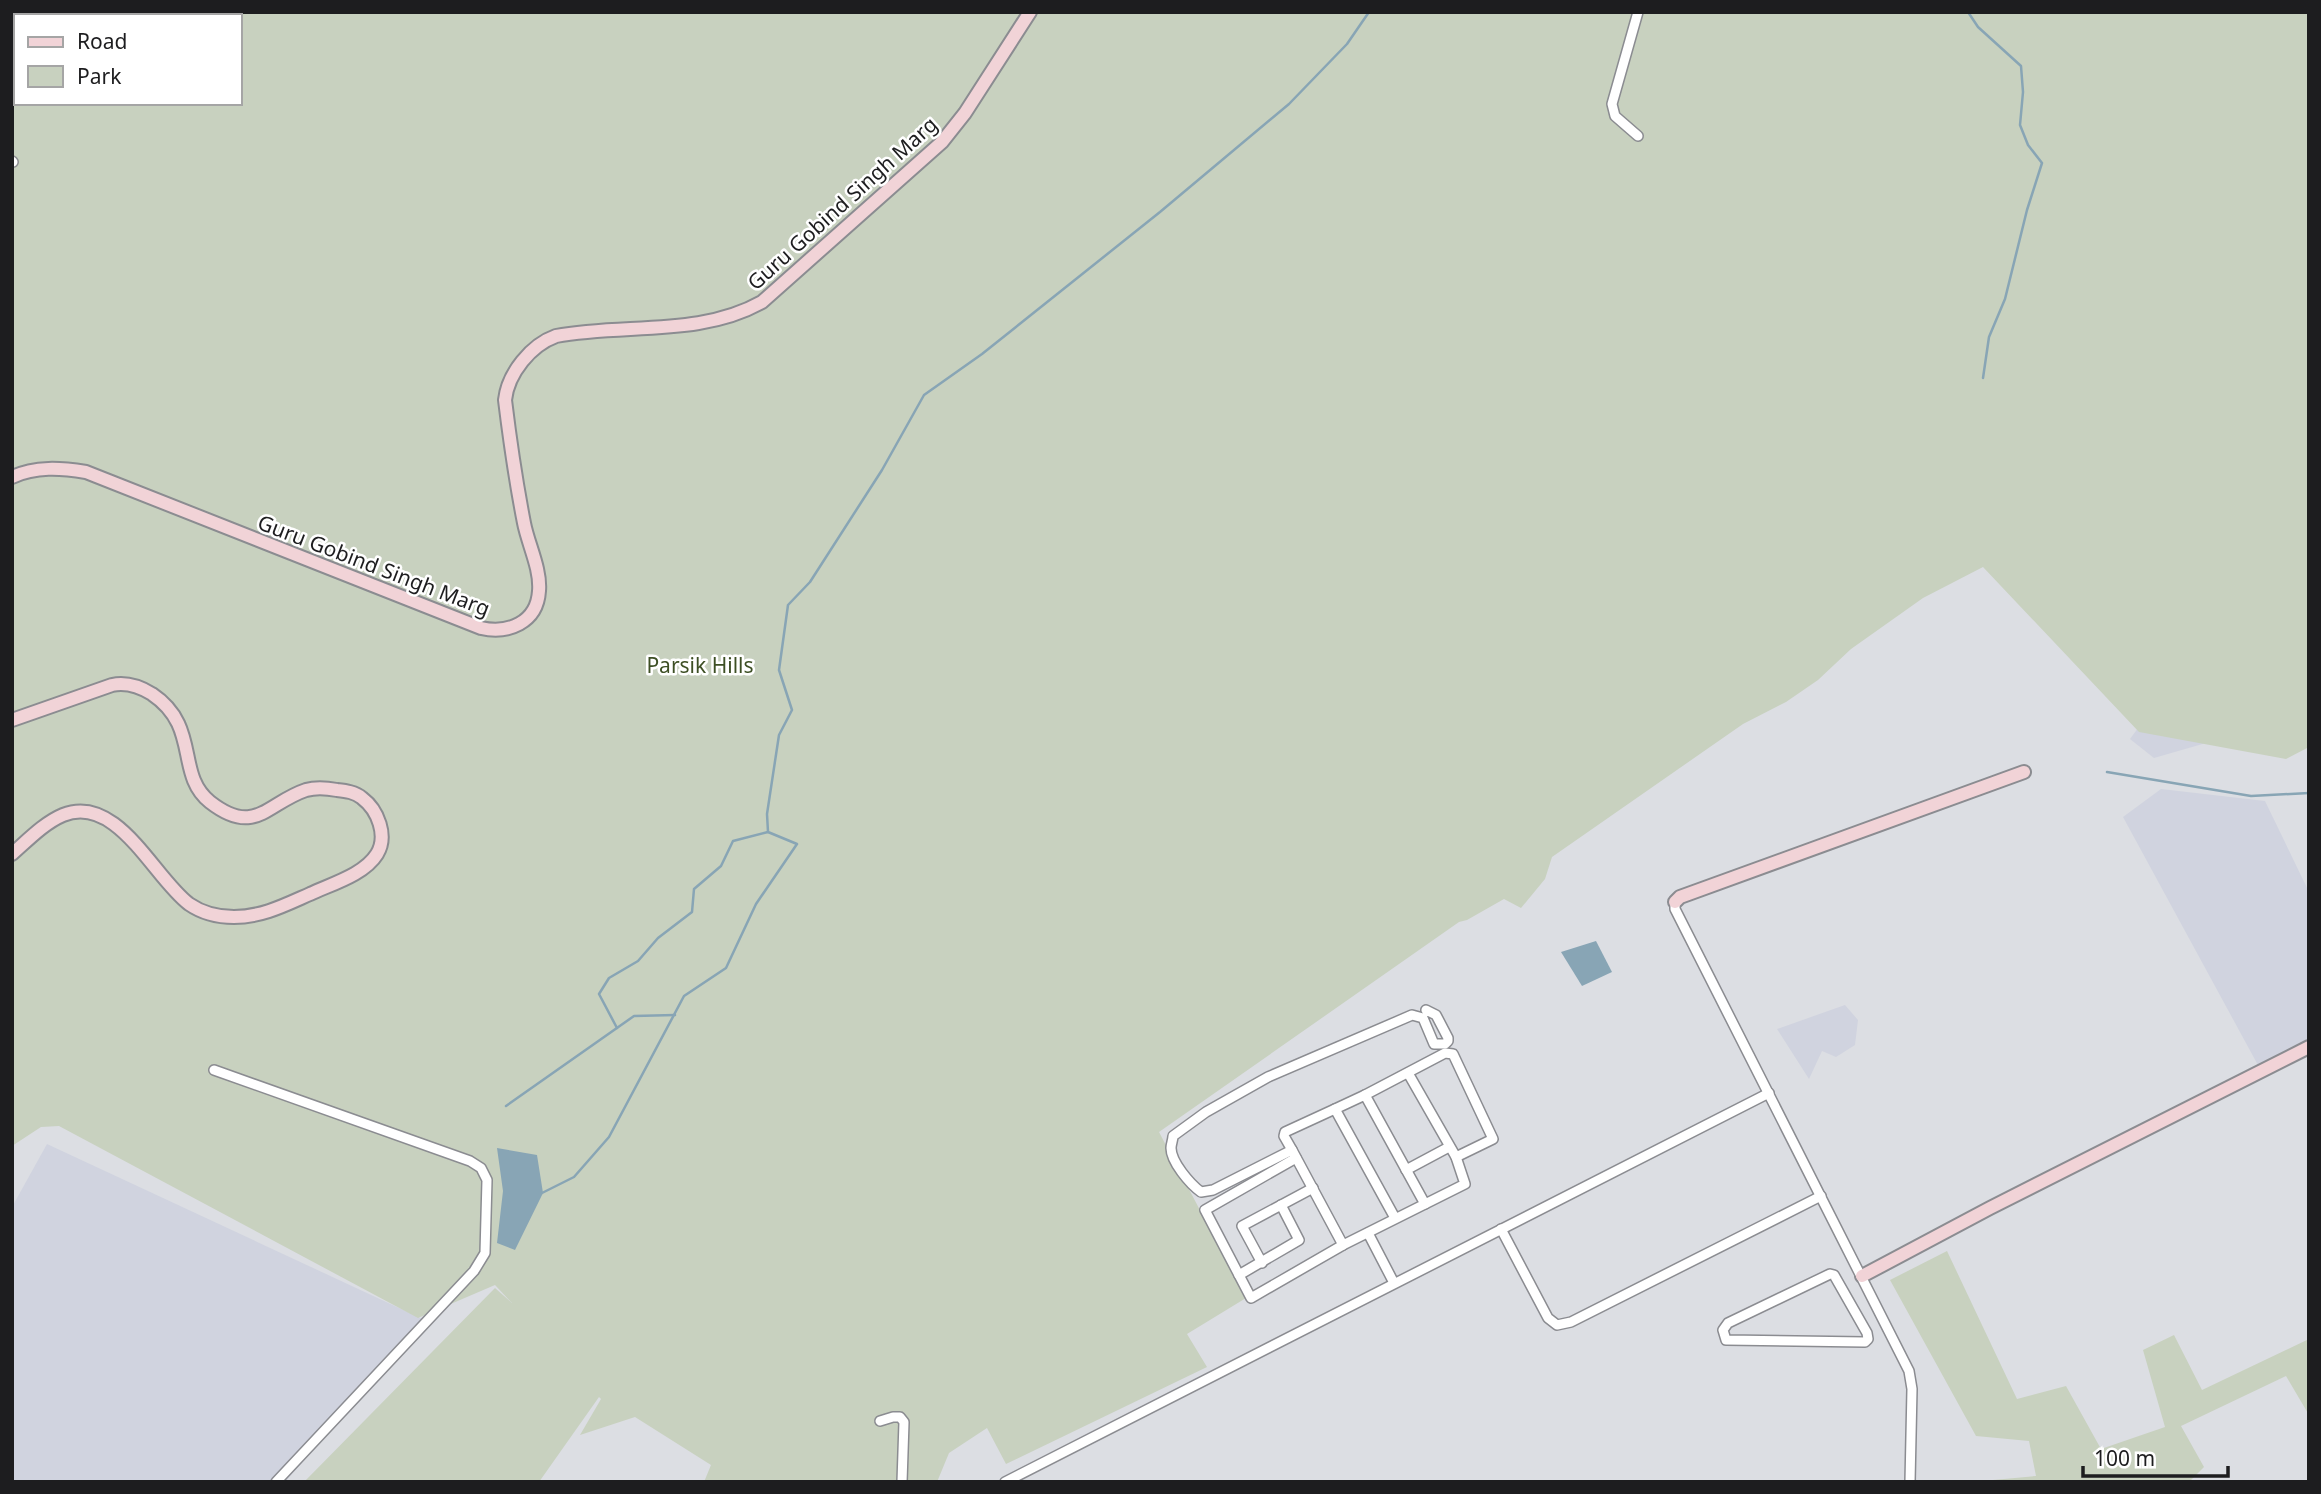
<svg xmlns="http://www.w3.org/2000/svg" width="2321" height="1494" font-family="'Noto Sans',sans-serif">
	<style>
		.built { fill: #d0d3df }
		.green { fill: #c8d1bf; fill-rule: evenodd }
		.water { fill: #88a5b5 }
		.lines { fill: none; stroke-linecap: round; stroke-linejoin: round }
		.stream { stroke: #88a5b5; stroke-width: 2.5 }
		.street-casing { stroke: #8b8c91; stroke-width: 12 }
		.secondary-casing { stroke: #8b8c91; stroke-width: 16 }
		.street { stroke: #fff; stroke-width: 9 }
		.secondary { stroke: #f1d3d7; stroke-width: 12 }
		.labels { text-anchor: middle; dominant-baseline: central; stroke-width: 5; stroke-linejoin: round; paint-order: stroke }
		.street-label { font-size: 21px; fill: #1d1d1f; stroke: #fff }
		.park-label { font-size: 21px; fill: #3d4f24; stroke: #fff }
	</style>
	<rect width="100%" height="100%" fill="#dcdee3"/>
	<!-- built -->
	<g class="built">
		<polygon points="2155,705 2206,743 2154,758 2130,739"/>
		<polygon points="2161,789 2265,801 2309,892 2309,1042 2259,1067 2123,817"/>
		<polygon points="1845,1005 1858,1020 1855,1045 1836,1057 1822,1051 1809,1079 1777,1029"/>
		<polygon points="47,1144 427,1321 285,1482 12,1482 12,1207"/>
	</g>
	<!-- green -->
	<g class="green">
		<path d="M12,12H2309V747L2286,759L2139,732L1983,567L1923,598L1851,649L1818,680L1786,702L1743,724L1552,857L1545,879L1521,908L1504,899L1467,920L1459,922L1159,1132L1246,1298L1187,1334L1207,1367L1006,1464L987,1428L949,1453L937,1482H704L711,1465L635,1417L580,1435L601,1399L599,1397L539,1482H304L495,1288L512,1303L495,1285L418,1318L59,1126L41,1127L12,1146ZM16,16H240V103H16Z"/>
		<polygon points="1947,1251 2017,1399 2066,1386 2101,1449 2165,1427 2143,1350 2174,1335 2202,1390 2309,1339 2309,1415 2286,1376 2181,1426 2204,1467 2189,1482 1994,1482 1993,1480 2036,1476 2029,1441 1976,1436 1890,1280"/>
	</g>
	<!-- water -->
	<g class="water">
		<polygon points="1596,941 1612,972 1582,986 1561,952"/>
		<polygon points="497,1148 537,1155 543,1193 515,1250 497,1243 503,1191"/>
	</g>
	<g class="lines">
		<!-- stream -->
		<g class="stream">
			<polyline points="1968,12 1978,27 2021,66 2023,92 2020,125 2028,145 2042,163 2027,210 2005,299 1989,337 1983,378"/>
			<polyline points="2107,772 2251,796 2309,793"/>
			<polyline points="617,1028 599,994 609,978 638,961 658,938 692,912 694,889 721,866 733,841 768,832"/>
			<polyline points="506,1106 634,1016 675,1015"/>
			<polyline points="542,1193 574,1177 609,1137 684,996 726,968 756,904 797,844 768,832 767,814 779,735 792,710 779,670 788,605 810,582 882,470 924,395 982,354 1160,212 1289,104 1347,44 1369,12"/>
		</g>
		<!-- street casing -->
		<g class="street-casing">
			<g id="street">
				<polyline points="1638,12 1612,104 1615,116 1638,136"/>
				<polyline points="12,161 13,162"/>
				<polyline points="1675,902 1675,909 1909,1371 1912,1389 1910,1482"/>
				<polyline points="214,1070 470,1161 481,1168 487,1180 485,1253 474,1271 276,1482"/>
				<polyline points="1408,1073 1456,1157 1465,1184 1425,1204"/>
				<polyline points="1365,1095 1445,1053 1453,1054 1493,1139 1456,1157"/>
				<polyline points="1292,1150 1284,1136 1285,1132 1335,1109"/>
				<polyline points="1296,1158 1205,1210 1251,1298 1343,1245 1425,1204 1365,1095 1335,1109 1395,1218"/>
				<polyline points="1406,1170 1449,1147"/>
				<polyline points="1501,1229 1548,1318 1557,1325 1571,1322 1821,1196"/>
				<polyline points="1368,1233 1394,1283"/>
				<path d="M1343,1245L1292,1150L1213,1190L1201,1192C1190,1184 1171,1162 1171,1148C1171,1144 1173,1140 1173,1136L1206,1112L1268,1077L1412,1015L1423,1018L1434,1044H1445L1448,1041V1038L1436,1015L1426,1010"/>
				<polyline points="1262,1263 1242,1226 1313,1188"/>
				<polygon points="1830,1274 1834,1275 1867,1333 1868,1339 1865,1342 1726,1340 1723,1330 1728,1323"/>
				<polyline points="1239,1275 1299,1240 1281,1205"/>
				<polyline points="880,1421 893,1417 900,1417 904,1422 902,1482"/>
				<polyline points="1005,1482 1769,1093"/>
			</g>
		</g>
		<!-- secondary casing -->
		<g class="secondary-casing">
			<g id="secondary">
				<path d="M12,477C36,466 61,468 86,472L481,628C508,634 537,623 539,591C541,569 528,544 524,523C516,482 510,441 505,400C508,373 531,345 556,336C624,323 700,337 762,302L942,142L965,113L1030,12"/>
				<path d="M12,720L112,685C126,682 139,686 152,694C201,727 175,774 210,802C255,837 267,803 306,790C316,787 327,788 337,790C346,791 355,792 362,798C378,810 388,836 377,854C364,875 331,884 310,894C285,905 262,917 234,917C219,917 202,913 189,904C154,878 117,793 63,815C44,823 28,840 12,854"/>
				<polyline points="1675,902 1680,897 2024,772"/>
				<polyline points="1862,1276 1990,1208 2309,1047"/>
			</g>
		</g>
		<!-- street -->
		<use href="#street" class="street"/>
		<!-- secondary -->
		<use href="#secondary" class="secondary"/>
	</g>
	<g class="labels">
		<!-- street labels -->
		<g class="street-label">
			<text transform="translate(842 203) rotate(-42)">Guru Gobind Singh Marg</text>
			<text transform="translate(374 565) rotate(21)">Guru Gobind Singh Marg</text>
		</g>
		<!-- park labels -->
		<g class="park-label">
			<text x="700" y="665">Parsik Hills</text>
		</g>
	</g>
	<!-- border -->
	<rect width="2321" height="1494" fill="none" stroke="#1d1d1f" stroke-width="28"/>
	<!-- legend -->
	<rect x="14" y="14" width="228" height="91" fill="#ffffff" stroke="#a5a5a5" stroke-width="2"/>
	<rect x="28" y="37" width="35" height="10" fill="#f1d3d7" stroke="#a5a5a5" stroke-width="2"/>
	<text x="77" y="49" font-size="21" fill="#1d1d1f">Road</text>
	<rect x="28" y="66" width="35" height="21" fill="#c8d1bf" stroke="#a5a5a5" stroke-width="2"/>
	<text x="77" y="84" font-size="21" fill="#1d1d1f">Park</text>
	<!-- scale -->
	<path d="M2083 1466v10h145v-10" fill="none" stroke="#1d1d1f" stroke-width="3.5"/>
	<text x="2094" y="1466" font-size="21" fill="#1d1d1f" stroke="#ffffff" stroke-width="5" paint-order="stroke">100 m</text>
</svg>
